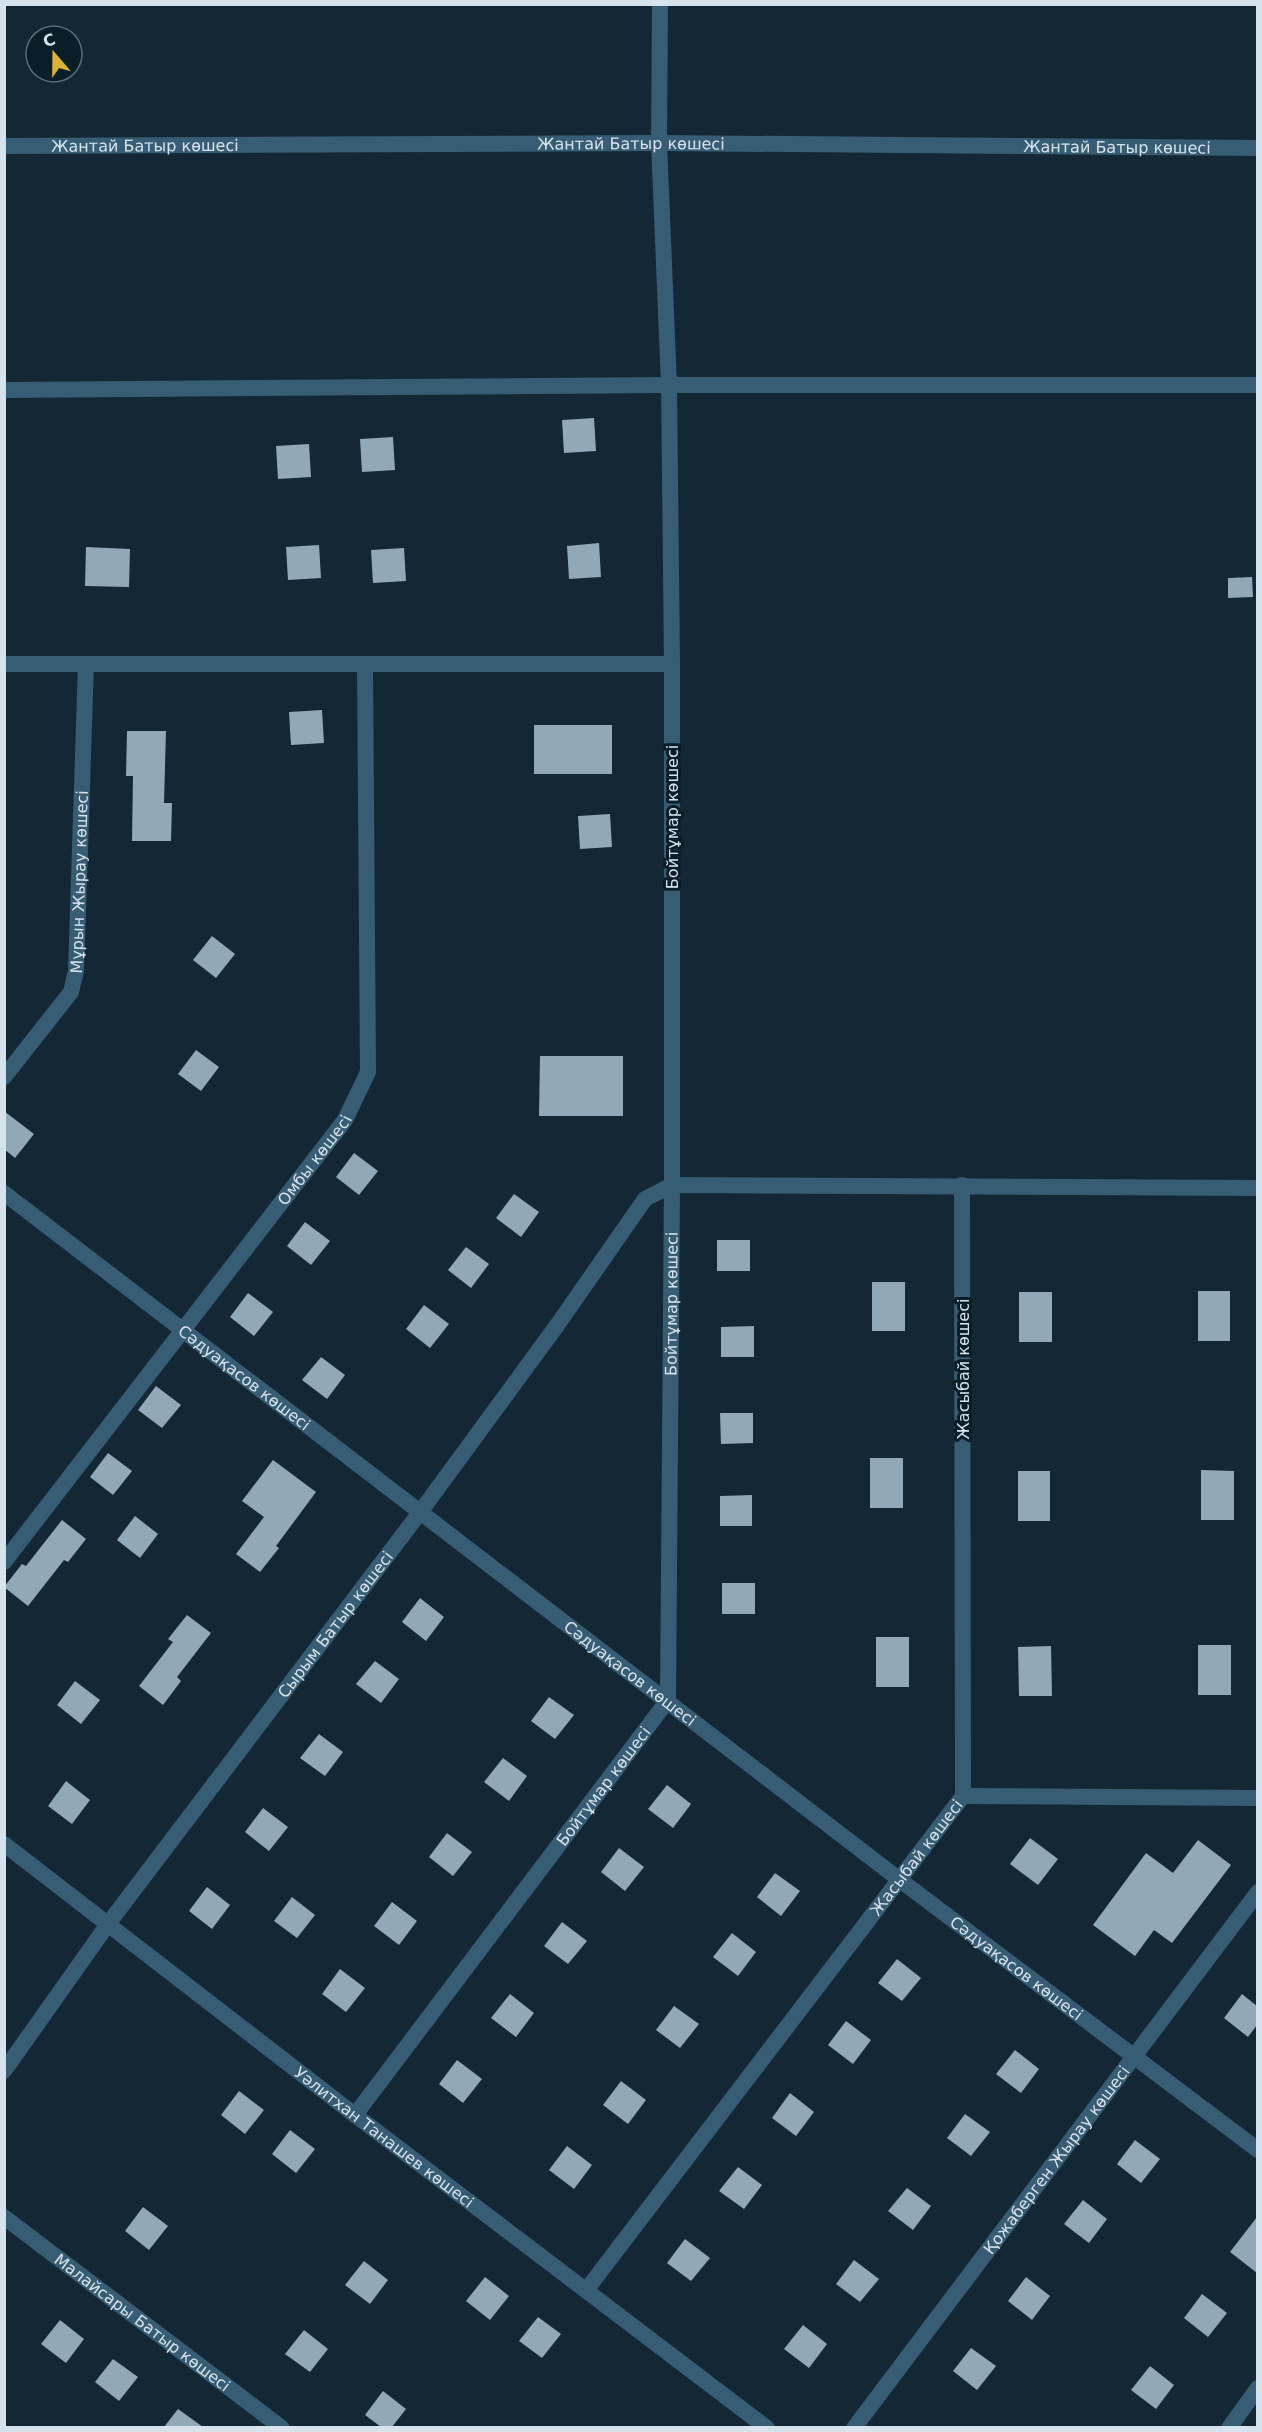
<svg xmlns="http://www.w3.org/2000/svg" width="1262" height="2432" font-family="'DejaVu Sans',sans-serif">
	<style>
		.building { fill: #91a8b8 }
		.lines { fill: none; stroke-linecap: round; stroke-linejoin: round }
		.minor { stroke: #375d74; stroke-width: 16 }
		.labels { text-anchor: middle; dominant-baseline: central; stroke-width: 6; stroke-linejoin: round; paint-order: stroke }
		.street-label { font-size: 16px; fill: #d7e3ec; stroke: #0a1e2a }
	</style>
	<rect width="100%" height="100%" fill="#142734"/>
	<!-- building -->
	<g class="building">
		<polygon points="594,418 596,451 564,453 562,420"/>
		<polygon points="393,437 395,470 362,472 360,439"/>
		<polygon points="309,444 311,477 278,479 276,446"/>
		<polygon points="599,543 601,577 569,579 567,546"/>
		<polygon points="319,545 321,578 288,580 286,547"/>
		<polygon points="86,547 130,549 129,587 85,586"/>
		<polygon points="404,548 406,581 373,583 371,550"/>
		<polygon points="1252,577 1253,597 1228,598 1228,578"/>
		<polygon points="322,710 324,743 291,745 289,712"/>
		<rect x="534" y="725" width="78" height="49"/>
		<polygon points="127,731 166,731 164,803 172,803 171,841 132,841 133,776 126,776"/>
		<polygon points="610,814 612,847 580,849 578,816"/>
		<polygon points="212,936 235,954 216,978 193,960"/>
		<polygon points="196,1050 219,1067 201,1091 178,1074"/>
		<polygon points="540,1056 623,1056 623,1116 539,1116"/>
		<polygon points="4,1111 34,1134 15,1158 4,1149"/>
		<polygon points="354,1153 378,1171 359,1195 336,1177"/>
		<polygon points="514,1194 539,1212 521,1237 496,1218"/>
		<polygon points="305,1222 330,1241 311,1265 287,1246"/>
		<rect x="717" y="1240" width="33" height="31"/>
		<polygon points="466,1247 489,1264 471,1288 448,1270"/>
		<rect x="872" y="1282" width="33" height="49"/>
		<rect x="1198" y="1291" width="32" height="50"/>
		<rect x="1019" y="1292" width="33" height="50"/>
		<polygon points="248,1293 273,1312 254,1336 230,1317"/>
		<polygon points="424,1305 449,1324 430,1348 406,1329"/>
		<polygon points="754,1326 754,1357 721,1357 721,1327"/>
		<polygon points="321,1357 345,1375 327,1399 302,1380"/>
		<polygon points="156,1386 181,1405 162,1428 138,1410"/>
		<polygon points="720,1413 753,1413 753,1443 721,1444"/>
		<polygon points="108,1453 132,1471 113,1495 90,1477"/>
		<rect x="870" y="1458" width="33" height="50"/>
		<polygon points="273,1460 316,1492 276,1546 279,1548 260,1572 236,1554 264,1517 242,1501"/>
		<polygon points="1201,1470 1234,1471 1234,1520 1201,1520"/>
		<rect x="1018" y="1471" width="32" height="50"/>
		<polygon points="752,1495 752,1526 720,1526 720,1496"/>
		<polygon points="135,1516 158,1534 140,1558 117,1540"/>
		<polygon points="62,1520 86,1539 68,1562 64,1560 28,1606 4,1587 22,1564 26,1566"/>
		<rect x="722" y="1583" width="33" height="31"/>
		<polygon points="420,1598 444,1617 426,1641 402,1622"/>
		<polygon points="187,1615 211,1633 177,1677 181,1681 163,1705 139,1686 173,1642 168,1639"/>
		<rect x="876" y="1637" width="33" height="50"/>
		<rect x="1198" y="1645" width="33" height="50"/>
		<polygon points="1051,1646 1052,1696 1019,1696 1018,1647"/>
		<polygon points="375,1661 399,1679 381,1703 356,1684"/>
		<polygon points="75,1681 100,1700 81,1724 57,1705"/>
		<polygon points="549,1697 574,1715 555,1739 531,1721"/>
		<polygon points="319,1734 343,1752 325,1776 300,1758"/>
		<polygon points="503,1758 527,1776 509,1801 484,1782"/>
		<polygon points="66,1781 90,1800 72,1824 48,1806"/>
		<polygon points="667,1785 691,1804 673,1828 648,1809"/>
		<polygon points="263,1808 288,1827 269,1851 245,1832"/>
		<polygon points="447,1833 472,1852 453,1876 429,1857"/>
		<polygon points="1030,1838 1058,1859 1038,1885 1010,1864"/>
		<polygon points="1198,1840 1231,1865 1172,1943 1154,1930 1135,1956 1093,1925 1146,1853 1173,1873"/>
		<polygon points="619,1848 644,1867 625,1891 601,1872"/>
		<polygon points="775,1873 800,1891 781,1916 757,1897"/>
		<polygon points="207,1887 230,1905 212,1929 189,1911"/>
		<polygon points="292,1897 315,1915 297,1938 274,1921"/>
		<polygon points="392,1902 417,1921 399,1945 374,1926"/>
		<polygon points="562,1922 587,1941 568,1964 544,1946"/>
		<polygon points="732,1933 756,1952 738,1976 713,1957"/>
		<polygon points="897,1959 921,1978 902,2001 878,1983"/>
		<polygon points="340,1969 365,1988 346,2012 322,1994"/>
		<polygon points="510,1994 534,2013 516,2037 491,2018"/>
		<polygon points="1242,1994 1257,2006 1257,2025 1248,2037 1224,2018"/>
		<polygon points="674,2006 699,2024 680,2048 656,2030"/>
		<polygon points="846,2021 871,2040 853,2064 828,2045"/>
		<polygon points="1015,2050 1039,2069 1021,2093 996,2074"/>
		<polygon points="457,2060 482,2079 463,2103 439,2084"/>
		<polygon points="621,2081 646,2100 628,2124 603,2105"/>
		<polygon points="239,2091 264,2110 245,2134 221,2115"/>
		<polygon points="790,2093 814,2112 796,2136 772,2118"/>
		<polygon points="965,2114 990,2132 971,2156 947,2138"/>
		<polygon points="290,2130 315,2149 296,2173 272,2154"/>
		<polygon points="1135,2140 1160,2159 1141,2183 1117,2164"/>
		<polygon points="567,2146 592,2165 574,2189 549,2170"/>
		<polygon points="738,2167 762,2185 744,2209 719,2191"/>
		<polygon points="907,2188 931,2206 913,2230 888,2211"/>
		<polygon points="1083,2200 1107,2219 1089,2243 1064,2224"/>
		<polygon points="143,2207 168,2226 149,2250 125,2231"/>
		<polygon points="1257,2217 1257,2273 1230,2252"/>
		<polygon points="685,2239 710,2258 691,2281 667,2263"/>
		<polygon points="854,2260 879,2279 860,2302 836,2284"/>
		<polygon points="364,2261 388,2280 370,2304 345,2285"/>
		<polygon points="485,2277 509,2296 490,2320 466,2301"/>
		<polygon points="1026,2277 1050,2296 1032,2320 1008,2301"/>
		<polygon points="1202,2294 1227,2313 1208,2337 1184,2318"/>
		<polygon points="538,2317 561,2334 542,2358 519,2341"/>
		<polygon points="60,2320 84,2339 66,2363 41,2344"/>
		<polygon points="803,2325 827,2344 809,2368 784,2349"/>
		<polygon points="304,2330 328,2349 310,2372 285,2354"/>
		<polygon points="971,2348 996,2366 977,2390 953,2371"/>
		<polygon points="113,2359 138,2377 119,2401 95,2382"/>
		<polygon points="1150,2366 1174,2385 1156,2409 1131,2390"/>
		<polygon points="383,2391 406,2409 392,2427 381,2427 365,2415"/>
		<polygon points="178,2409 203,2427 164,2427"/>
	</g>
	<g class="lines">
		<!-- minor -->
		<g class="minor">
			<path id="s1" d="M4,146L659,143L1258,148"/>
			<polyline points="4,390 669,385 1258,385"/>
			<polyline points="4,664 672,664"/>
			<path id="s2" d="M4,1077L71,992L76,971L86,664"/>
			<path id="s3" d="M4,1193L900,1880L1258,2150"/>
			<path id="s4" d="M4,1562L345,1120L368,1072L365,665"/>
			<polyline points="963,1796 1258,1798"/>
			<path id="s5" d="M4,1844L355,2115L767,2428"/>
			<path id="s6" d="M4,2071L108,1924L421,1511L558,1324L645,1199L672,1185L1258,1188"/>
			<path id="s7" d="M355,2115L668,1700L672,1185V664L669,385L659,143L660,4"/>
			<path id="s8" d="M4,2217L282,2428"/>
			<path id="s9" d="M587,2289L963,1796L962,1185"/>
			<path id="s10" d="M854,2428L1258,1892"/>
			<polyline points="1229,2428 1258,2388"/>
		</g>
	</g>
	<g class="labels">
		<!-- street labels -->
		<g class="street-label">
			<text stroke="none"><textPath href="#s1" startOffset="627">Жантай Батыр көшесі</textPath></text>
			<text stroke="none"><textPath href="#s1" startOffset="141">Жантай Батыр көшесі</textPath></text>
			<text stroke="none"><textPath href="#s1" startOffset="1113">Жантай Батыр көшесі</textPath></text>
			<text transform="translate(672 817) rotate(-90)">Бойтұмар көшесі</text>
			<text stroke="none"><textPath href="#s2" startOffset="219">Мұрын Жырау көшесі</textPath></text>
			<text stroke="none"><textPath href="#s4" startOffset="508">Омбы көшесі</textPath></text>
			<text stroke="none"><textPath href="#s7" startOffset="916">Бойтұмар көшесі</textPath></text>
			<text transform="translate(963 1369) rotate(-90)">Жасыбай көшесі</text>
			<text stroke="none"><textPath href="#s3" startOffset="303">Сәдуақасов көшесі</textPath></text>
			<text stroke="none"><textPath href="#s6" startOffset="556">Сырым Батыр көшесі</textPath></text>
			<text stroke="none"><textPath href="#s3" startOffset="789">Сәдуақасов көшесі</textPath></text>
			<text stroke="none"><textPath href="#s7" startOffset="412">Бойтұмар көшесі</textPath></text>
			<text stroke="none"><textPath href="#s9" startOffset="543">Жасыбай көшесі</textPath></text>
			<text stroke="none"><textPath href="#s3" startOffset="1275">Сәдуақасов көшесі</textPath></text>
			<text stroke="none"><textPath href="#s5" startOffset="480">Уәлитхан Танашев көшесі</textPath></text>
			<text stroke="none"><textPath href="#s10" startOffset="336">Қожаберген Жырау көшесі</textPath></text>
			<text stroke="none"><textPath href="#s8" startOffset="174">Малайсары Батыр көшесі</textPath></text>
		</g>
	</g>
	<!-- border -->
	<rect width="1262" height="2432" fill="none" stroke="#d7e3ec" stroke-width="12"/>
	<!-- north arrow -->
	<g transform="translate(54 54) rotate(340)"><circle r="28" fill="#0a1e2a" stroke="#5c6d78" stroke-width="1.5"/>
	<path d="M0-4.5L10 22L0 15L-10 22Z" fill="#deb133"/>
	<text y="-9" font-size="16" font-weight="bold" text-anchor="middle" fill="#d7e3ec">С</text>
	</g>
</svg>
